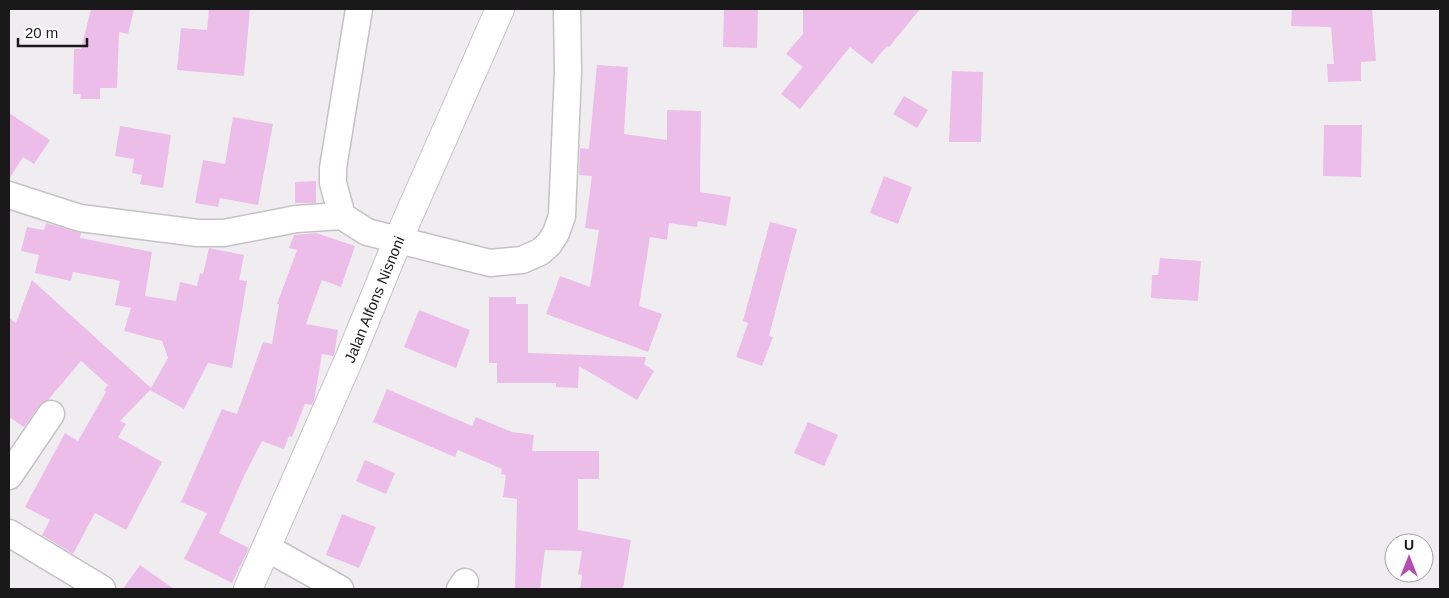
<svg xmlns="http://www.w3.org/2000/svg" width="1449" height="598" font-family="Arial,sans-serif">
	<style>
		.building { fill: #edbdea }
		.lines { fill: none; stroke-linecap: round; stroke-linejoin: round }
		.minor-casing { stroke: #c4c2c4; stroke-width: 29 }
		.major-casing { stroke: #c4c2c4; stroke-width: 30 }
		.minor { stroke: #fff; stroke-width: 26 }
		.major { stroke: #fff; stroke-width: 28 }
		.labels { text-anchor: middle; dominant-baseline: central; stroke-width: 4; stroke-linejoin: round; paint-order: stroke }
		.street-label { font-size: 15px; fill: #1a191a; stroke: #fff }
	</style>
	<rect width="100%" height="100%" fill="#f0edf0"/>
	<!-- building -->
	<g class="building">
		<polygon points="91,9 134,9 128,34 119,32 117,88 100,88 100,99 80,99 81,94 73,94 74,49 81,49"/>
		<polygon points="209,9 250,9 244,76 177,70 181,28 207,30"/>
		<polygon points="724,9 758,9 757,48 723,47"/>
		<polygon points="803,9 920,9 889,47 887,46 872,64 850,47 800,109 781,94 803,67 786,54 803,34"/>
		<polygon points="1292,9 1372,9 1376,61 1361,62 1361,81 1328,82 1327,64 1334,64 1331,27 1291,26"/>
		<polygon points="597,65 628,67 624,134 667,140 667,110 701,111 700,192 731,197 726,226 698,221 697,227 669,223 667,240 650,237 639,306 662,314 648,352 546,314 560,276 590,287 599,230 585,228 592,176 579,175 580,148 589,149"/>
		<polygon points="952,71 983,72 981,142 949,142"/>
		<polygon points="904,96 928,110 917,128 893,114"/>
		<polygon points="9,113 50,140 34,164 23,157 9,179"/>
		<polygon points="233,117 273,124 258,205 220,198 218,207 195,203 203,160 225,164"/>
		<polygon points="1324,125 1362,125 1361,177 1323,176"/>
		<polygon points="120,126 171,135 163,188 140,184 142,175 132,173 134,159 115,156"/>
		<polygon points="884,176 912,187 898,224 870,213"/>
		<polygon points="316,181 316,203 295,203 295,182"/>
		<polygon points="770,222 797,229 769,336 773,337 762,366 736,357 748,323 743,321"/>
		<polygon points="46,223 81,233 80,238 152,252 145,296 176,301 180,282 197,286 200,273 203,274 209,248 244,255 239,280 247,281 232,368 208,363 184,409 150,390 151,389 120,421 126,424 118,437 162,462 126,530 95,513 73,554 42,535 50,520 25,507 65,433 78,441 106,392 104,390 108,385 81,361 48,400 39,406 24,427 9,417 9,318 16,323 32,280 151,388 168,358 162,341 124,331 131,308 115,305 120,281 73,272 71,281 35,273 39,255 21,251 27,227 44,230"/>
		<polygon points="316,233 355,246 341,287 322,280 306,324 338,330 334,356 322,354 314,401 312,405 305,404 292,437 289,436 284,449 262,441 244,476 219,533 249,548 232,583 184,559 207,513 181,502 222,409 237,414 263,342 272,344 279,304 277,304 297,250 289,248 294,235"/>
		<polygon points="1160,258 1201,261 1198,301 1151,298 1152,275 1158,275"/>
		<polygon points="489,297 516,297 516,304 528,304 528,353 646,357 644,364 654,371 637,400 579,366 578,388 556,387 556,383 497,383 497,363 489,363"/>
		<polygon points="419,310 470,330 456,368 404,347"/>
		<polygon points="387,389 472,426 476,417 512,432 534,435 532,451 599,451 599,479 578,479 578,530 631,540 623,589 580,589 582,575 578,574 582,551 545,550 540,589 515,589 517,499 503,497 506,475 501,474 502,469 458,450 455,457 373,422"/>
		<polygon points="808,422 838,435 824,466 794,453"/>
		<polygon points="365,460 395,473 386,494 356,481"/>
		<polygon points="342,514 376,527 359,568 326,555"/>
		<polygon points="140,565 174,589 123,589"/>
	</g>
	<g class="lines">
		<!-- minor casing -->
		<g class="minor-casing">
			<g id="minor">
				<polyline points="359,9 333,168 333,183 342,216 367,232 490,263 522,260 540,252 549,244 556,233 562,216 568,71 567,9"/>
				<polyline points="9,195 80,218 198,233 224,233 296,219 342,216"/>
				<polyline points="9,476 51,414"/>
				<polyline points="9,533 102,589"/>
				<polyline points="267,548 340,589"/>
				<polyline points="460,589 465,582"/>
			</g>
		</g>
		<!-- major casing -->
		<g class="major-casing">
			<g id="major">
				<path id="s1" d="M248,589L350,357L398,240L500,9"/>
			</g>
		</g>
		<!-- minor -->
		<use href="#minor" class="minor"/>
		<!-- major -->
		<use href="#major" class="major"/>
	</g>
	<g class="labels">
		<!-- street labels -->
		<g class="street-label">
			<text stroke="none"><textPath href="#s1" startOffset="316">Jalan Alfons Nisnoni</textPath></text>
		</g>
	</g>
	<!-- border -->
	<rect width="1449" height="598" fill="none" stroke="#1a191a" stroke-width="20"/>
	<!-- north arrow -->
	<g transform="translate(1409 558)"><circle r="24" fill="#ffffff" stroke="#a3a3a3"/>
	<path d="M0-4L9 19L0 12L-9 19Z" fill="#b34db2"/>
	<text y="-8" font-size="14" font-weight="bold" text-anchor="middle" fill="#1a191a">U</text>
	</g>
	<!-- scale -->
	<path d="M18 38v8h69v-8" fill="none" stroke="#1a191a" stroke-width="2.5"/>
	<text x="25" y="38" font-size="15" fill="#1a191a" stroke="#ffffff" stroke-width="4" paint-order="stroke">20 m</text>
</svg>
